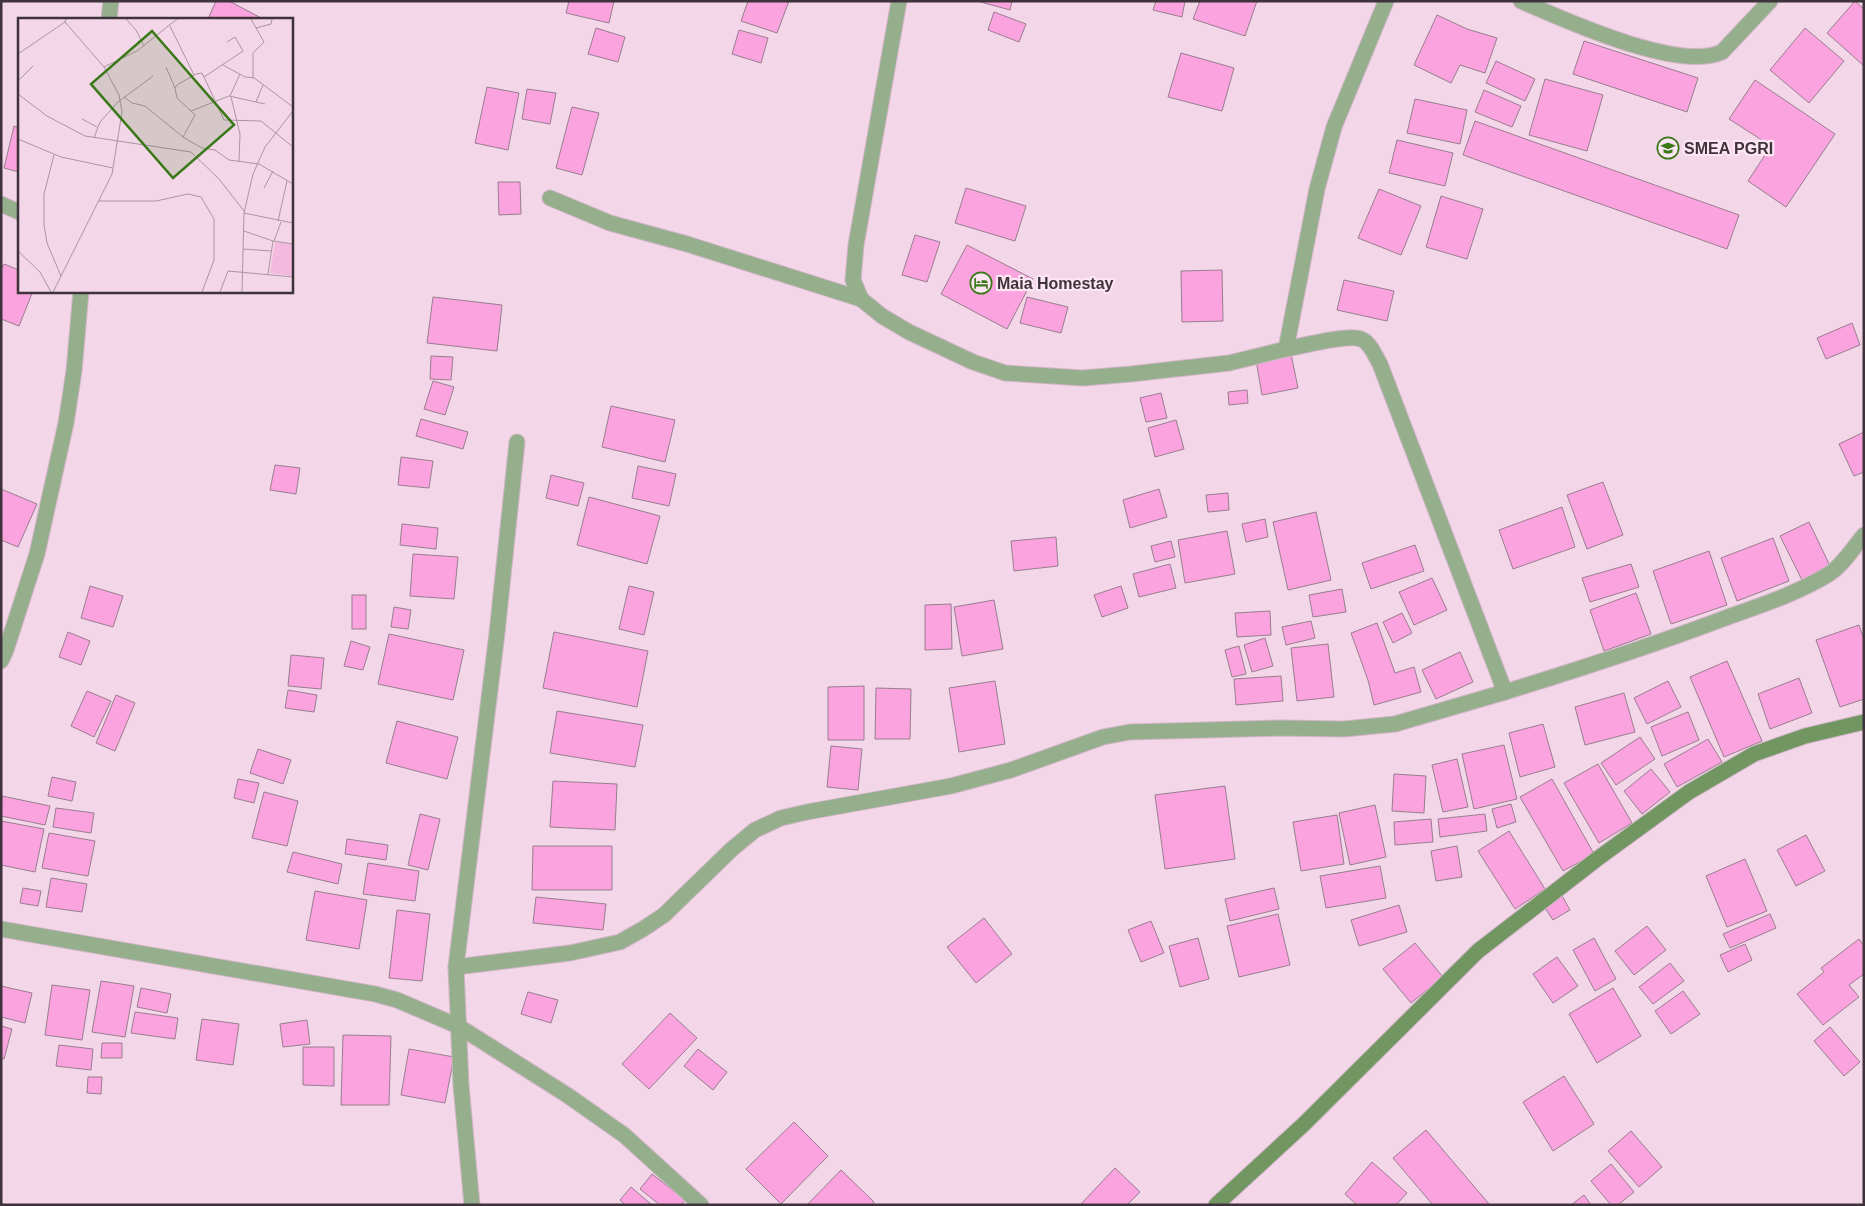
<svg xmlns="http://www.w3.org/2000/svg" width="1865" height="1206" font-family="Helvetica,sans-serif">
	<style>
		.building { fill: #fba3df; stroke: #987e8f }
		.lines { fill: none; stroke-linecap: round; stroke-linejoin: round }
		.street-casing { stroke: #cfb5c5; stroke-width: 17 }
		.secondary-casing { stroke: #cfb5c5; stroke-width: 17 }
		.street { stroke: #95af8c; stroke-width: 15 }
		.secondary { stroke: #719662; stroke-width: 15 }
		.labels { text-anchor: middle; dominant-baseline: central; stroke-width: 4.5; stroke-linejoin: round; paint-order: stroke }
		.poi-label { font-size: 16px; font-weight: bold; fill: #3e333a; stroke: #fde5f4; text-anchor: start }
		.inset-road { fill: none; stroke: #ab95a2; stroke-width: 1 }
		.view { fill: #397917; fill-opacity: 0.15; stroke: #397917; stroke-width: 2.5 }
		.inset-edge { fill: none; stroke: #3e333a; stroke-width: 2.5 }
	</style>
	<rect width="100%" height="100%" fill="#f3d6e8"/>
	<!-- building -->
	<g class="building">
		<polygon points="216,1 229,1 263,19 208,19"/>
		<polygon points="569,1 614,1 609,23 566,13"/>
		<polygon points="748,1 789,1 777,33 741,21"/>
		<polygon points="977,1 1012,1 1010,10"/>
		<polygon points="1156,1 1185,1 1182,17 1153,10"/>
		<polygon points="1200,1 1257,1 1245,36 1193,19"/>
		<polygon points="1855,1 1864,9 1864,66 1827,33"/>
		<polygon points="994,12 1026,24 1019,42 988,30"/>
		<polygon points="1437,15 1467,29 1497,38 1485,73 1460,65 1451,83 1414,65"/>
		<polygon points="596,28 625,37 618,62 588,54"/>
		<polygon points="1805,28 1844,61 1809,103 1770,70"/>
		<polygon points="739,30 768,38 761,63 732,54"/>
		<polygon points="1584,41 1698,78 1687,112 1573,74"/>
		<polygon points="1181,53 1234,68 1222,111 1168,97"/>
		<polygon points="1496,61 1535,79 1525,101 1486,83"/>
		<polygon points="1545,79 1603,95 1587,151 1529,135"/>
		<polygon points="1755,80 1835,134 1786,207 1748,181 1771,146 1729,119"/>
		<polygon points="487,87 519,93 508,150 475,143"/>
		<polygon points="527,89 556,93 550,124 522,119"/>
		<polygon points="1484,90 1521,106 1512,127 1475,112"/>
		<polygon points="1415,99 1467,110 1460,144 1407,133"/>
		<polygon points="572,107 599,113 582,175 556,168"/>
		<polygon points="1475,121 1739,215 1727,249 1463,155"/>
		<polygon points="14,126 19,128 19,172 4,168"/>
		<polygon points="1397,140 1453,153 1445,186 1389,173"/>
		<polygon points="498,182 520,182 521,214 499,215"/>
		<polygon points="966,188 1026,206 1015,241 955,223"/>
		<polygon points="1379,189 1421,206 1401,255 1358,238"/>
		<polygon points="1441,196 1483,209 1467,259 1426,247"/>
		<polygon points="915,235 940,242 927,282 902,275"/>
		<polygon points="967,245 1033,279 1007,329 941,294"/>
		<polygon points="4,264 19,270 19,291 33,291 19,326 1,319 1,270"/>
		<polygon points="1222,270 1223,321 1182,322 1181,271"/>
		<polygon points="1344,280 1394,291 1387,321 1337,310"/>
		<polygon points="433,297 502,305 497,351 427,343"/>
		<polygon points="1027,297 1068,307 1061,333 1020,323"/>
		<polygon points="1852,323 1860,345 1826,359 1817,338"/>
		<polygon points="1291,354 1298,388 1262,395 1256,360"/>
		<polygon points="431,356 453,357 451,380 430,379"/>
		<polygon points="433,381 454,387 445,415 424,409"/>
		<polygon points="1247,390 1248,403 1229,405 1228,392"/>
		<polygon points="1161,393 1167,418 1146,422 1140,398"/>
		<polygon points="611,406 675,420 665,462 602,447"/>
		<polygon points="421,419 468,432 463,449 416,436"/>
		<polygon points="1176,420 1184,449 1155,457 1148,428"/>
		<polygon points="1864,432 1864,472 1854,476 1839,444"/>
		<polygon points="401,457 433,461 429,488 398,485"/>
		<polygon points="275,465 300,468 296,494 270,490"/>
		<polygon points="638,466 676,474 669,506 632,498"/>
		<polygon points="551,475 584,483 578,506 546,498"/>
		<polygon points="1603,482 1623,535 1587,549 1567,495"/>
		<polygon points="1,489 37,504 18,547 1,540"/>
		<polygon points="1159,489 1167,517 1130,528 1123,500"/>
		<polygon points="1228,493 1229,510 1208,512 1206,495"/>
		<polygon points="589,497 660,516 647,564 577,545"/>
		<polygon points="1562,507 1575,547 1513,569 1499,530"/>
		<polygon points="1316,512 1331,580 1288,590 1273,522"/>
		<polygon points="1265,519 1268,537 1246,542 1242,524"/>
		<polygon points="1809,522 1830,566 1802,580 1780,536"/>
		<polygon points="402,524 438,528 436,549 400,545"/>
		<polygon points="1227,531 1235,574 1185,583 1178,540"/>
		<polygon points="1056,537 1058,566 1014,571 1011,541"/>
		<polygon points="1773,538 1789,581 1737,601 1721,558"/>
		<polygon points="1171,541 1175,557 1155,562 1151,546"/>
		<polygon points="1415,545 1424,571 1371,589 1362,563"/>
		<polygon points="1709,551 1727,605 1671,624 1653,571"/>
		<polygon points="413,554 458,557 454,599 410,596"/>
		<polygon points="1170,564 1176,588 1139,597 1133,574"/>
		<polygon points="1631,564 1639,587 1590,602 1582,578"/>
		<polygon points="1432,578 1447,610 1414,625 1399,592"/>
		<polygon points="90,586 123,596 113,627 81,618"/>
		<polygon points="629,586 654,592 644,635 619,629"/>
		<polygon points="1121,586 1128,608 1102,617 1094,595"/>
		<polygon points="1342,589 1346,612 1313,617 1309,595"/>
		<polygon points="1636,593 1651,634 1604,651 1590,610"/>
		<rect x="352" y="595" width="14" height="34"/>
		<polygon points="994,600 1003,649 962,656 954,607"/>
		<polygon points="951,604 952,649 925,650 925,605"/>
		<polygon points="394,607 411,610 408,629 391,627"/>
		<polygon points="1270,611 1271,635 1237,637 1235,613"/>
		<polygon points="1402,613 1412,633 1393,643 1383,622"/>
		<polygon points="1311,621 1315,638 1286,645 1282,627"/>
		<polygon points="1377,623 1395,673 1414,667 1421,692 1374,705 1368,680 1351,633"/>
		<polygon points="1859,625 1864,640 1864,699 1840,707 1816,640"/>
		<polygon points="68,632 90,641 81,665 59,657"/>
		<polygon points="554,632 648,651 637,707 543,688"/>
		<polygon points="389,634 464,650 453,700 378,684"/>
		<polygon points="1265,638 1273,666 1252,672 1244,645"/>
		<polygon points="351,641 370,647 363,670 344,666"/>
		<polygon points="1328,644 1334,697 1297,701 1291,648"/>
		<polygon points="1239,646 1246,674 1232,677 1225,650"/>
		<polygon points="1460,652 1473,682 1436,699 1422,670"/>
		<polygon points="291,655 324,658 321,689 288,686"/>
		<polygon points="1727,661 1762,741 1724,757 1690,677"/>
		<polygon points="1281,676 1283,701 1236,705 1234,679"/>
		<polygon points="1799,678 1812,713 1770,729 1758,694"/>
		<polygon points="995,681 1005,744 959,752 949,688"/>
		<polygon points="1668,681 1681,707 1647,724 1634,698"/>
		<polygon points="864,686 864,740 828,740 828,687"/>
		<polygon points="876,688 911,689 910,739 875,739"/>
		<polygon points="288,690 317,695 314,712 285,708"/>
		<polygon points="87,691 111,701 94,737 71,726"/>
		<polygon points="1624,693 1635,732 1585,745 1575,707"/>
		<polygon points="116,695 135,703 115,751 96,743"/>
		<polygon points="557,711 643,725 635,767 550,753"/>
		<polygon points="1688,712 1699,740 1662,756 1651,727"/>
		<polygon points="397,721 458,737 447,779 386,763"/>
		<polygon points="1543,724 1555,767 1520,777 1509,733"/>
		<polygon points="1640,737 1655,759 1616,785 1601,763"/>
		<polygon points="1708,739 1722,762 1677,787 1664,764"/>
		<polygon points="1504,745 1517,799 1474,809 1462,754"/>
		<polygon points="831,746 862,749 858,790 827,787"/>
		<polygon points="258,749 291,760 283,784 250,773"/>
		<polygon points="1457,759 1468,807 1443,812 1432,765"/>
		<polygon points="1598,764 1632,823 1599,843 1564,783"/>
		<polygon points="1651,769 1670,792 1642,814 1624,791"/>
		<polygon points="1394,774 1426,776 1424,813 1392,811"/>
		<polygon points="52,777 76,782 72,801 48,796"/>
		<polygon points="238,779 259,783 254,803 234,798"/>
		<polygon points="1552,779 1594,854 1563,871 1520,797"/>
		<polygon points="553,781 617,784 615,830 550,827"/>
		<polygon points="1225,786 1235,859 1165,869 1155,795"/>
		<polygon points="264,792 298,801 287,846 252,838"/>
		<polygon points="2,796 50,806 45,825 1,816"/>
		<polygon points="1511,804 1516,822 1497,828 1492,809"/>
		<polygon points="1375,805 1386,857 1350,865 1339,813"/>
		<polygon points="56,808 94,813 91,833 53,827"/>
		<polygon points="420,814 440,819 428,870 408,865"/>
		<polygon points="1485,814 1487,831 1440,837 1438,819"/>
		<polygon points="1337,815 1344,864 1301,871 1293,822"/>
		<polygon points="1431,819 1433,842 1395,845 1394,822"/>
		<polygon points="1,821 44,829 35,872 1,865"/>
		<polygon points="1509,831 1545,889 1515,909 1478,851"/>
		<polygon points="49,833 95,841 88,876 42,868"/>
		<polygon points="1806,835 1825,871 1796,886 1777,850"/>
		<polygon points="347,839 388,845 386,860 345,854"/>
		<polygon points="533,846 612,846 612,890 532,890"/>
		<polygon points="1457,846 1462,877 1436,881 1431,851"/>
		<polygon points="293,852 342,864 338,884 287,872"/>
		<polygon points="1745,859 1767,911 1727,927 1706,876"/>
		<polygon points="368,863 419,871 415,901 363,894"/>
		<polygon points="1380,866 1386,898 1326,908 1320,876"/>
		<polygon points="51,878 87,884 82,912 46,907"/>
		<polygon points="23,888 41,891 38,906 20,903"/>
		<polygon points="1274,888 1279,909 1230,921 1225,899"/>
		<polygon points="315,891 367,900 359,949 306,940"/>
		<polygon points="1561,894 1570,910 1553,920 1543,905"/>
		<polygon points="536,897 606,904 603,930 533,923"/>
		<polygon points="1399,905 1407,932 1359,946 1351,920"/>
		<polygon points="397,910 430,914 422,981 389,978"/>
		<polygon points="1278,914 1290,965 1239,977 1227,926"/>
		<polygon points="1770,914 1776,928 1730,948 1723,934"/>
		<polygon points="984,918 1012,954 976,983 947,947"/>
		<polygon points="1151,921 1164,953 1141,962 1128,930"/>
		<polygon points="1647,926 1666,950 1634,975 1615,951"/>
		<polygon points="1198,938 1209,979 1180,987 1169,946"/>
		<polygon points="1594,938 1616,979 1595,991 1573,950"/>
		<polygon points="1859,939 1864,946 1864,974 1849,985 1859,997 1823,1025 1797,994 1824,972 1821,968"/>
		<polygon points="1415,943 1443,977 1411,1003 1383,969"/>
		<polygon points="1745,944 1752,960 1728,972 1720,955"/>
		<polygon points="1557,957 1578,986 1553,1003 1533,974"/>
		<polygon points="1670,963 1684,981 1653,1004 1639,987"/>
		<polygon points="101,981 134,986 125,1037 92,1032"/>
		<polygon points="52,985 90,990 82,1040 45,1035"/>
		<polygon points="1,986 32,993 25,1023 1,1017"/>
		<polygon points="141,988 171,994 167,1013 137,1007"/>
		<polygon points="1613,988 1641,1036 1597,1063 1569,1014"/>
		<polygon points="1683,991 1700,1014 1671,1034 1655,1011"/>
		<polygon points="528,992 558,1000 551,1023 521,1014"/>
		<polygon points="135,1012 178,1018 175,1039 131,1033"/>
		<polygon points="670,1013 697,1038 649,1089 622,1064"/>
		<polygon points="202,1019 239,1024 233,1065 196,1060"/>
		<polygon points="307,1020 310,1044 283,1047 280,1024"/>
		<polygon points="1,1026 12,1029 4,1059 1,1058"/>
		<polygon points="1830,1027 1860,1062 1844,1076 1814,1041"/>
		<polygon points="343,1035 391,1036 389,1105 341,1105"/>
		<polygon points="102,1043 122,1043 122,1058 101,1058"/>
		<polygon points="59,1045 93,1049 91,1070 56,1066"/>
		<polygon points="303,1047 334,1047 334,1086 303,1085"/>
		<polygon points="409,1049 454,1057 445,1103 401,1095"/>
		<polygon points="698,1049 727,1072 713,1090 684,1066"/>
		<polygon points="1564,1076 1594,1124 1553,1151 1523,1102"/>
		<polygon points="88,1077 102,1077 101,1094 87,1093"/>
		<polygon points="794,1122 828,1156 781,1204 746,1169"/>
		<polygon points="1426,1130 1490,1205 1433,1205 1393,1158"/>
		<polygon points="1631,1131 1662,1167 1639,1187 1608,1151"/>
		<polygon points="1372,1162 1407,1193 1396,1205 1357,1205 1345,1194"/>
		<polygon points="1611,1164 1634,1192 1618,1205 1611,1205 1591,1181"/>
		<polygon points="1115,1168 1140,1192 1127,1205 1080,1205"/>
		<polygon points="841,1170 874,1202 872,1205 807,1205"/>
		<polygon points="652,1174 685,1200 681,1205 660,1205 640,1189"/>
		<polygon points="631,1187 652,1205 625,1205 620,1200"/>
		<polygon points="1584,1195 1591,1205 1571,1205"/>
	</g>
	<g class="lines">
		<!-- street casing -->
		<g class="street-casing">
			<g id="street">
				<polyline points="899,1 856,245 853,280 861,299 882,316 909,332 973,362 1005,373 1083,378 1131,374 1229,363 1286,349 1317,189 1334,127 1386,1"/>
				<path d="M1521,1C1565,20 1678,72 1722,52L1770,1"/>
				<polyline points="109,19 111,1"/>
				<polyline points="550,198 610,223 687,244 861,299"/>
				<polyline points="1,204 19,212"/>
				<path d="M1286,349C1302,346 1348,334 1361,339C1370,342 1375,356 1380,364L1505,692C1580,669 1654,645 1728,617C1762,605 1798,593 1829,574C1843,565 1853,548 1864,535"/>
				<polyline points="1,661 6,650 37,554 66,423 74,371 81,291"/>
				<polyline points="1,929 375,994 397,1000 458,1026 567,1095 624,1135 701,1205"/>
				<polyline points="456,967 570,953 620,942 643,929 664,915 732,849 755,830 781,818 807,812 951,786 1011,770 1103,737 1130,732 1280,728 1344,729 1395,724 1505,692"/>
				<polyline points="472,1205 461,1085 456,967 497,633 517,442"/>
			</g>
		</g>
		<!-- secondary casing -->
		<g class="secondary-casing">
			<polyline id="secondary" points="1216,1205 1304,1124 1478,951 1597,859 1689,792 1754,754 1805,736 1864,722"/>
		</g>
		<!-- street -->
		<use href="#street" class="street"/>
		<!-- secondary -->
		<use href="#secondary" class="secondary"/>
	</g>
	<!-- icons -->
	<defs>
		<g id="school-ring" transform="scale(1.125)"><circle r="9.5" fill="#fde5f4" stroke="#397917" stroke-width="1.5"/><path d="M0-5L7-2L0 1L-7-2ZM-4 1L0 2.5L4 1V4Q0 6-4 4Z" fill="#397917"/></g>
		<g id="hotel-ring" transform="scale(1.125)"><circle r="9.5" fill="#fde5f4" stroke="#397917" stroke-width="1.5"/><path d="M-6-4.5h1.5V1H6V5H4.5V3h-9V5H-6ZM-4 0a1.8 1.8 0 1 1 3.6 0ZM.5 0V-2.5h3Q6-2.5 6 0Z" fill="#397917"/></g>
	</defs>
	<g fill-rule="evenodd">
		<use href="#school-ring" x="1668" y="148"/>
		<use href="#hotel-ring" x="981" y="283"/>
	</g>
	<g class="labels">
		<!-- poi labels -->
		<g class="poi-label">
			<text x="1684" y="148">SMEA PGRI</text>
			<text x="997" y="283">Maia Homestay</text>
		</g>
	</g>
	<!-- overview -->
	<g transform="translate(18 18)">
		<rect width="275" height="275" fill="#f3d6e8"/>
		<path d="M257,224L275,226V258L252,255Z" fill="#f3b9df"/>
		<path class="inset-road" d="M48,1L47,4L86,49M108,1L118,12L126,28M233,1L246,24L235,35V59L275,89M152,8L176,57M238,10L253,6L254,1M209,24L217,19L225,33L186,59L184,55L178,56L159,67L157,70L159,80L173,93L211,78L247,86M0,36L47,4M205,47L227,59L236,60M148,49L157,70M186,59L206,102L243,103L275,129M0,63L15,48M0,76L29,98L67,118L173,134L201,161L226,193M212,78L222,56M106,79L114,85L127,88L165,119M213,79L222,116L221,143M238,84L245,67M173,93L177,97L165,119L184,130L197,132L211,142L241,146L275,166M64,101L79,109M76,120L82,104L100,84L135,58M0,121L43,139L95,150M36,137L26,176V207L29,225L43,258M246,170L255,153M81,183H138L170,176L183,179L196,201V242L184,274M226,195L275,205M260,203L269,163M226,213L255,223L275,226M256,223L263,204M225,231L253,233M0,233L22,254L33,274M250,256L255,223M35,274L94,156L104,94L101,77L86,49L119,33L159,1M202,274L210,253L275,259M224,274L226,195L235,156L247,129L275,93"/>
		<path class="view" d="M134,13L216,107L155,160L73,66Z"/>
		<rect width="275" height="275" class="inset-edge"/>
	</g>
	<!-- border -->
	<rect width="1865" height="1206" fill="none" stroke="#3e333a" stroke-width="5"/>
</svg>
